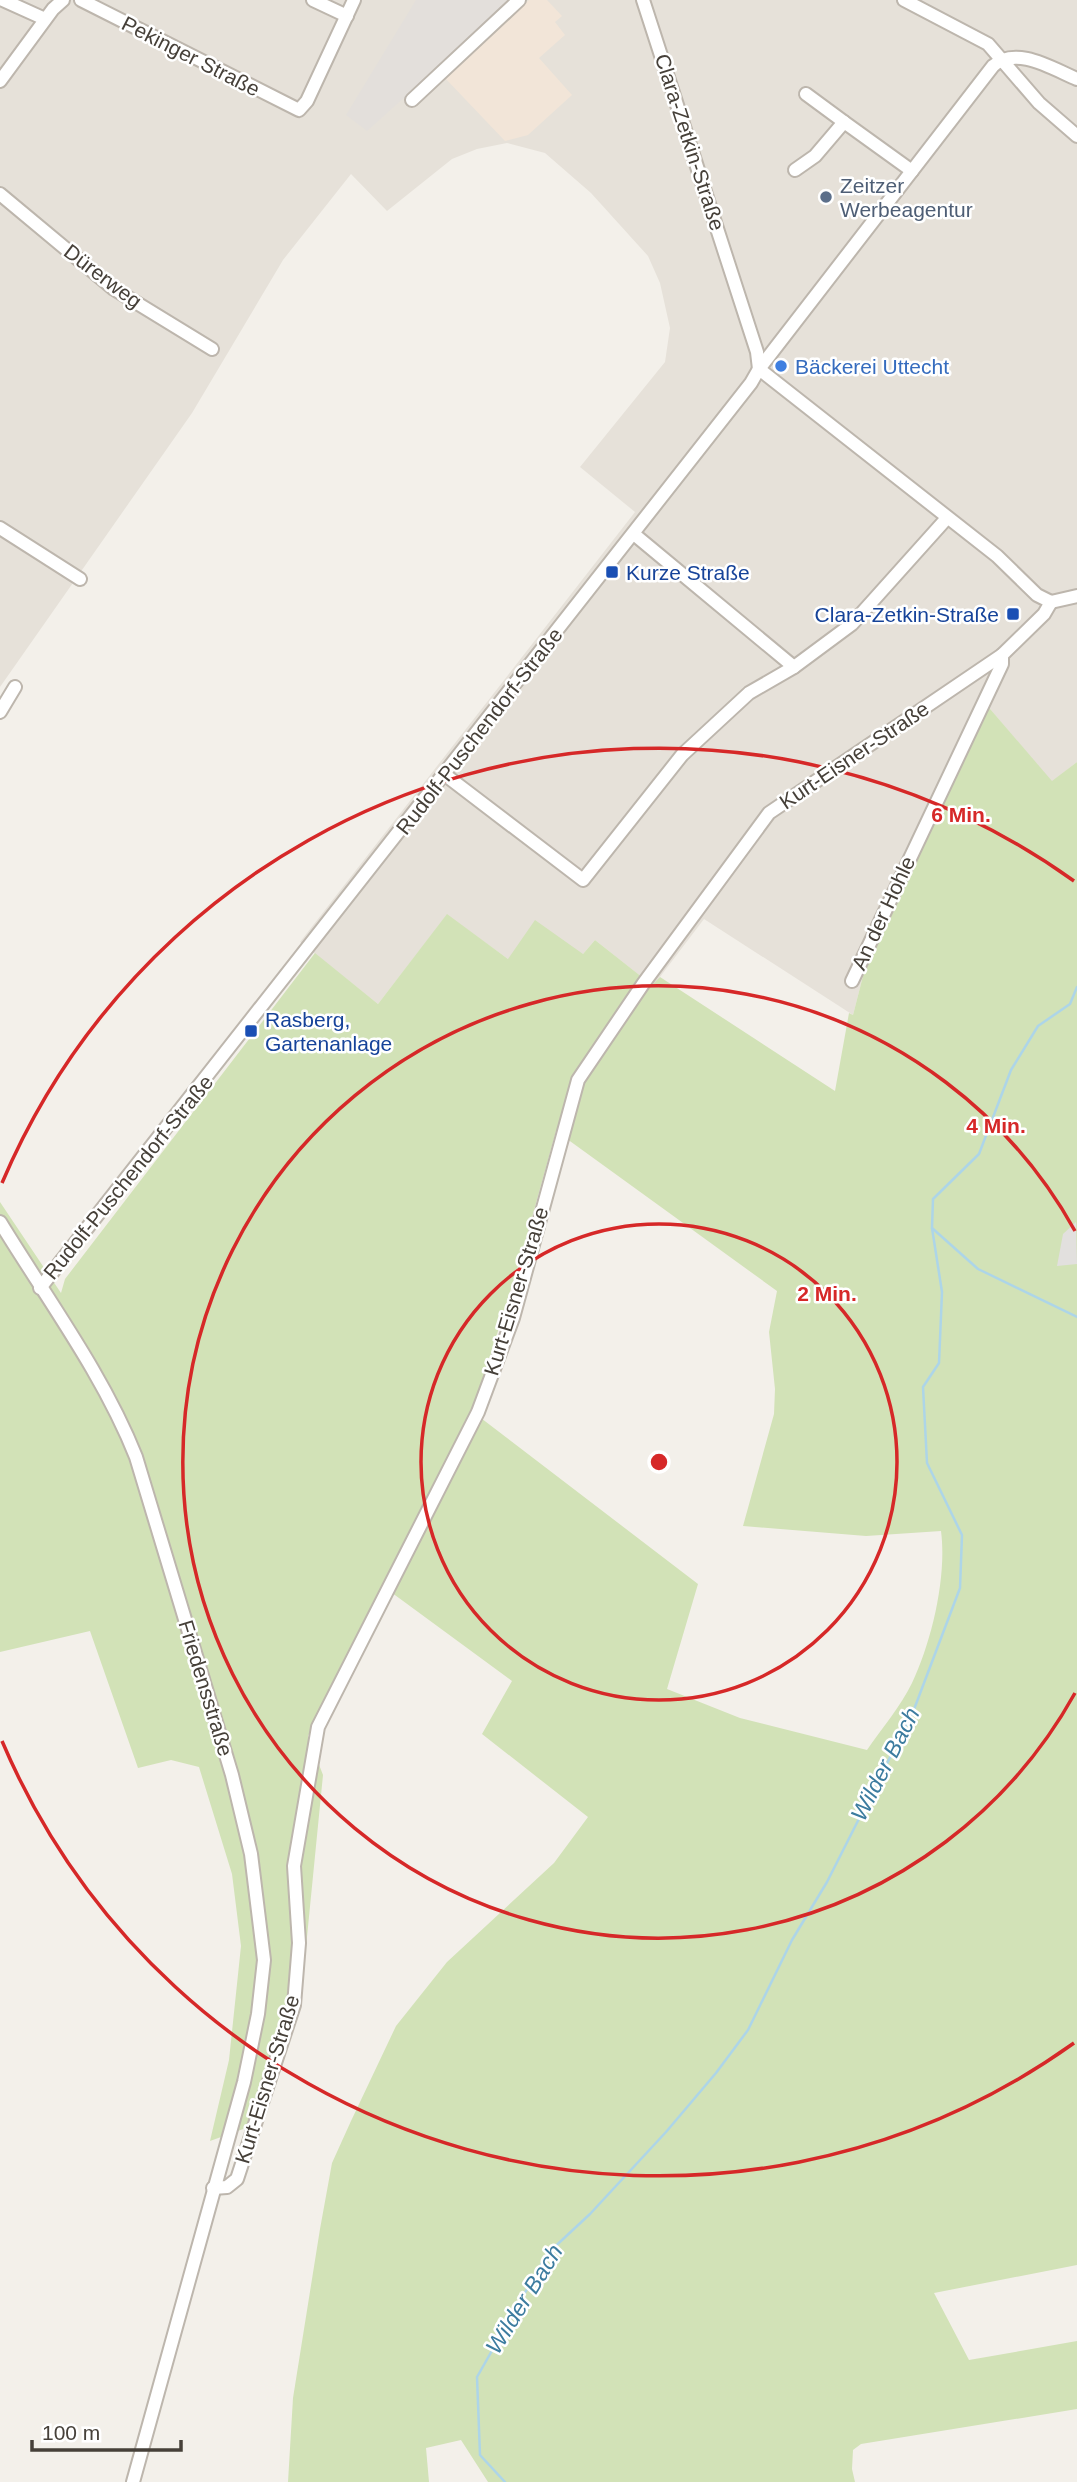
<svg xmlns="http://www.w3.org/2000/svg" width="1077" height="2482" font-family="Arial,sans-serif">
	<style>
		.residential { fill: #e6e1d9 }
		.commercial { fill: #f2e5d8 }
		.industrial { fill: #e3dfdb }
		.green { fill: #d2e2b7; fill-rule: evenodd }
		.parking { fill: #e2e0de }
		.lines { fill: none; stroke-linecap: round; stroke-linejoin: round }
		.stream { stroke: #add5e8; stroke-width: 2.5 }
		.minor-casing { stroke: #bdb6ad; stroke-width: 16 }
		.minor { stroke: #fff; stroke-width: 12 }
		.ring { fill: none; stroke: #d62828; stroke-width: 3.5 }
		.service-dot { fill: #5c6f8a; stroke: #fff; stroke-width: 2.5 }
		.shop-dot { fill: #3f7fe0; stroke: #fff; stroke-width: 2.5 }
		.transit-dot { fill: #1a4fb4; stroke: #fff; stroke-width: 2.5 }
		.labels { text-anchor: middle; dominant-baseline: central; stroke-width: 5; stroke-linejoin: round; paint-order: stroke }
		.street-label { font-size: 21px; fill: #464039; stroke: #fff }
		.service-label { font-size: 21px; fill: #4e5e75; stroke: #fff; text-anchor: start }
		.shop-label { font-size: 21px; fill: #366cbe; stroke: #fff; text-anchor: start }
		.transit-label { font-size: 21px; fill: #164399; stroke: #fff; text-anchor: start }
		.water-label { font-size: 23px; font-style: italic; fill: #3c7c9f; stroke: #fff }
		.centre { fill: #d62828; stroke: #fff; stroke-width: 3.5 }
		.ring-label { font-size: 21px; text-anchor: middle; font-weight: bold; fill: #d62828; stroke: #fff; stroke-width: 5; stroke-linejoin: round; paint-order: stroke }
	</style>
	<rect width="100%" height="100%" fill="#f3f0ea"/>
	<!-- residential -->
	<polygon class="residential" points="0,0 1077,0 1077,762 1052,782 985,703 864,972 853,1015 704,919 653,986 595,940 583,954 508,959 447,915 378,1004 300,942 635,512 580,467 665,362 670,328 660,283 648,256 591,193 545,153 507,143 477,149 452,159 387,211 351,174 283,260 192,413 0,687"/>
	<!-- commercial -->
	<polygon class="commercial" points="529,0 547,0 562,16 555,22 565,35 539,58 572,95 528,135 505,141 445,78"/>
	<!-- industrial -->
	<polygon class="industrial" points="416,0 513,0 367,131 346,115"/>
	<!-- green -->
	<path class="green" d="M985,703L1052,781L1077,762V2265L934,2293L969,2360L1077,2341V2409L861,2444L853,2450L852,2469L855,2482H488L461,2440L426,2448L429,2482H288L293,2398L320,2229L332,2163L351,2121L396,2026L447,1962L554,1863L588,1817L482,1734L512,1681L384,1587L308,1736L323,1775L305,1957L275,2051L246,2128L210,2141L229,2060L241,1946L232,1874L199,1767L171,1760L138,1768L90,1631L0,1652V1202L61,1293L65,1279L315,953L378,1004L447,914L508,959L535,920L583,954L595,940L652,985L660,977L835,1091L849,1013L853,1015L864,972ZM556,1131L777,1291L769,1332L775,1389L774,1414L743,1526L866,1536L941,1531C947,1576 932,1641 912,1683C901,1706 882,1728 867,1750L740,1718L667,1689L698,1584L473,1412L523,1250Z"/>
	<!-- parking -->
	<polygon class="parking" points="1076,1222 1077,1264 1057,1266 1063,1234"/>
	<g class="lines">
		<!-- stream -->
		<g class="stream">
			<polyline points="932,1228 978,1269 1077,1317"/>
			<polyline points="505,2482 480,2455 477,2377 547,2254 590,2214 666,2132 716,2073 748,2030 792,1940 827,1882 913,1712 960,1588 962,1535 927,1463 923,1387 939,1363 942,1292 932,1228 933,1199 979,1154 1011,1070 1038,1026 1070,1004 1077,987"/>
		</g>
		<!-- minor casing -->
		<g class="minor-casing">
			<g id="minor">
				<polyline points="3,0 45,19"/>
				<polyline points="81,0 299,110 307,101 354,0"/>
				<polyline points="313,0 347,16"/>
				<polyline points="643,0 757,352 759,369 997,556 1037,595 1051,602 1077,596"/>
				<polyline points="904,0 988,44 1039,103 1077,136"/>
				<polyline points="0,81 53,9 63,0"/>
				<polyline points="806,94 844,122"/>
				<polyline points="412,100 519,0"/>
				<polyline points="795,170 815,156 844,122 912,171"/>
				<polyline points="0,194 114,289 212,349"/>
				<polyline points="0,528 80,579"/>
				<polyline points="635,535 794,667"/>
				<polyline points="0,712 15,687"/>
				<polyline points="444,774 583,880 682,755 749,693 794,667 852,624 947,518"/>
				<polyline points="852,981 1002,664 1002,655"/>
				<path d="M0,1222C47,1299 103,1374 136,1457L232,1775L251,1854L264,1960L258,2014L244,2082L133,2482"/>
				<path d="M40,1288L751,383L759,369L993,66C1016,45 1053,69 1077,79"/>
				<polyline points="213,2188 227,2187 237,2179 294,2005 299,1943 294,1866 318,1727 478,1412 513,1318 578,1080 643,984 769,813 1002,655 1044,614 1051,602"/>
			</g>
		</g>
		<!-- minor -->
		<use href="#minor" class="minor"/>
	</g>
	<!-- distance rings -->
	<g class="ring">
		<circle cx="659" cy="1462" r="238"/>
		<path d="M1075 1693A476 476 0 1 1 1075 1231"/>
		<path d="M1074 2043A714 714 0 0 1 2 1741M2 1183A714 714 0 0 1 1074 881"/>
	</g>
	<!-- markers -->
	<circle class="service-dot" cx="826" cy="197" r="7"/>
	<circle class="shop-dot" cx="781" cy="366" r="7"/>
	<g class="transit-dot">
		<rect x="605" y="565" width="14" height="14" rx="3.5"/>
		<rect x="1006" y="607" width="14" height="14" rx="3.5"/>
		<rect x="244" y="1024" width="14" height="14" rx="3.5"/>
	</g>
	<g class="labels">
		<!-- street labels -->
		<g class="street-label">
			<text transform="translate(191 56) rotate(27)">Pekinger Straße</text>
			<text transform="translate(690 142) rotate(72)">Clara-Zetkin-Straße</text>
			<text transform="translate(103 276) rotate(37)">Dürerweg</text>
			<text transform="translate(479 731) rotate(-52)">Rudolf-Puschendorf-Straße</text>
			<text transform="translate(854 755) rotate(-34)">Kurt-Eisner-Straße</text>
			<text transform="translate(883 913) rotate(-65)">An der Hohle</text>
			<text transform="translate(128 1177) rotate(-51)">Rudolf-Puschendorf-Straße</text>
			<text transform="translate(516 1291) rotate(-73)">Kurt-Eisner-Straße</text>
			<text transform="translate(206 1688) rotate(73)">Friedensstraße</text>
			<text transform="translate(267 2079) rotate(-73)">Kurt-Eisner-Straße</text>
		</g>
		<!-- service labels -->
		<g class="service-label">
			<text x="840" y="185">Zeitzer<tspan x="840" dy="24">Werbeagentur</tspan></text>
		</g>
		<!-- shop labels -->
		<g class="shop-label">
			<text x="795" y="366">Bäckerei Uttecht</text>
		</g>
		<!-- transit labels -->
		<g class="transit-label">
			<text x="626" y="572">Kurze Straße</text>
			<text x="999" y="614" text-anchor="end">Clara-Zetkin-Straße</text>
			<text x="265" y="1019">Rasberg,<tspan x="265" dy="24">Gartenanlage</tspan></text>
		</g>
		<!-- water labels -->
		<g class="water-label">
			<text transform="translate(885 1764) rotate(-63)">Wilder Bach</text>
			<text transform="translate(524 2299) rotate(-58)">Wilder Bach</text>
		</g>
	</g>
	<circle cx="659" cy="1462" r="10" class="centre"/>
	<g class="ring-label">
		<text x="961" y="822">6 Min.</text>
		<text x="996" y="1133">4 Min.</text>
		<text x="827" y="1301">2 Min.</text>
	</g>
	<!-- scale -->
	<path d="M32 2440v10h149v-10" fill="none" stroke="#464039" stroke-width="3.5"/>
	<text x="42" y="2440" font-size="21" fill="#464039" stroke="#ffffff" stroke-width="5" paint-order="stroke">100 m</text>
</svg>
